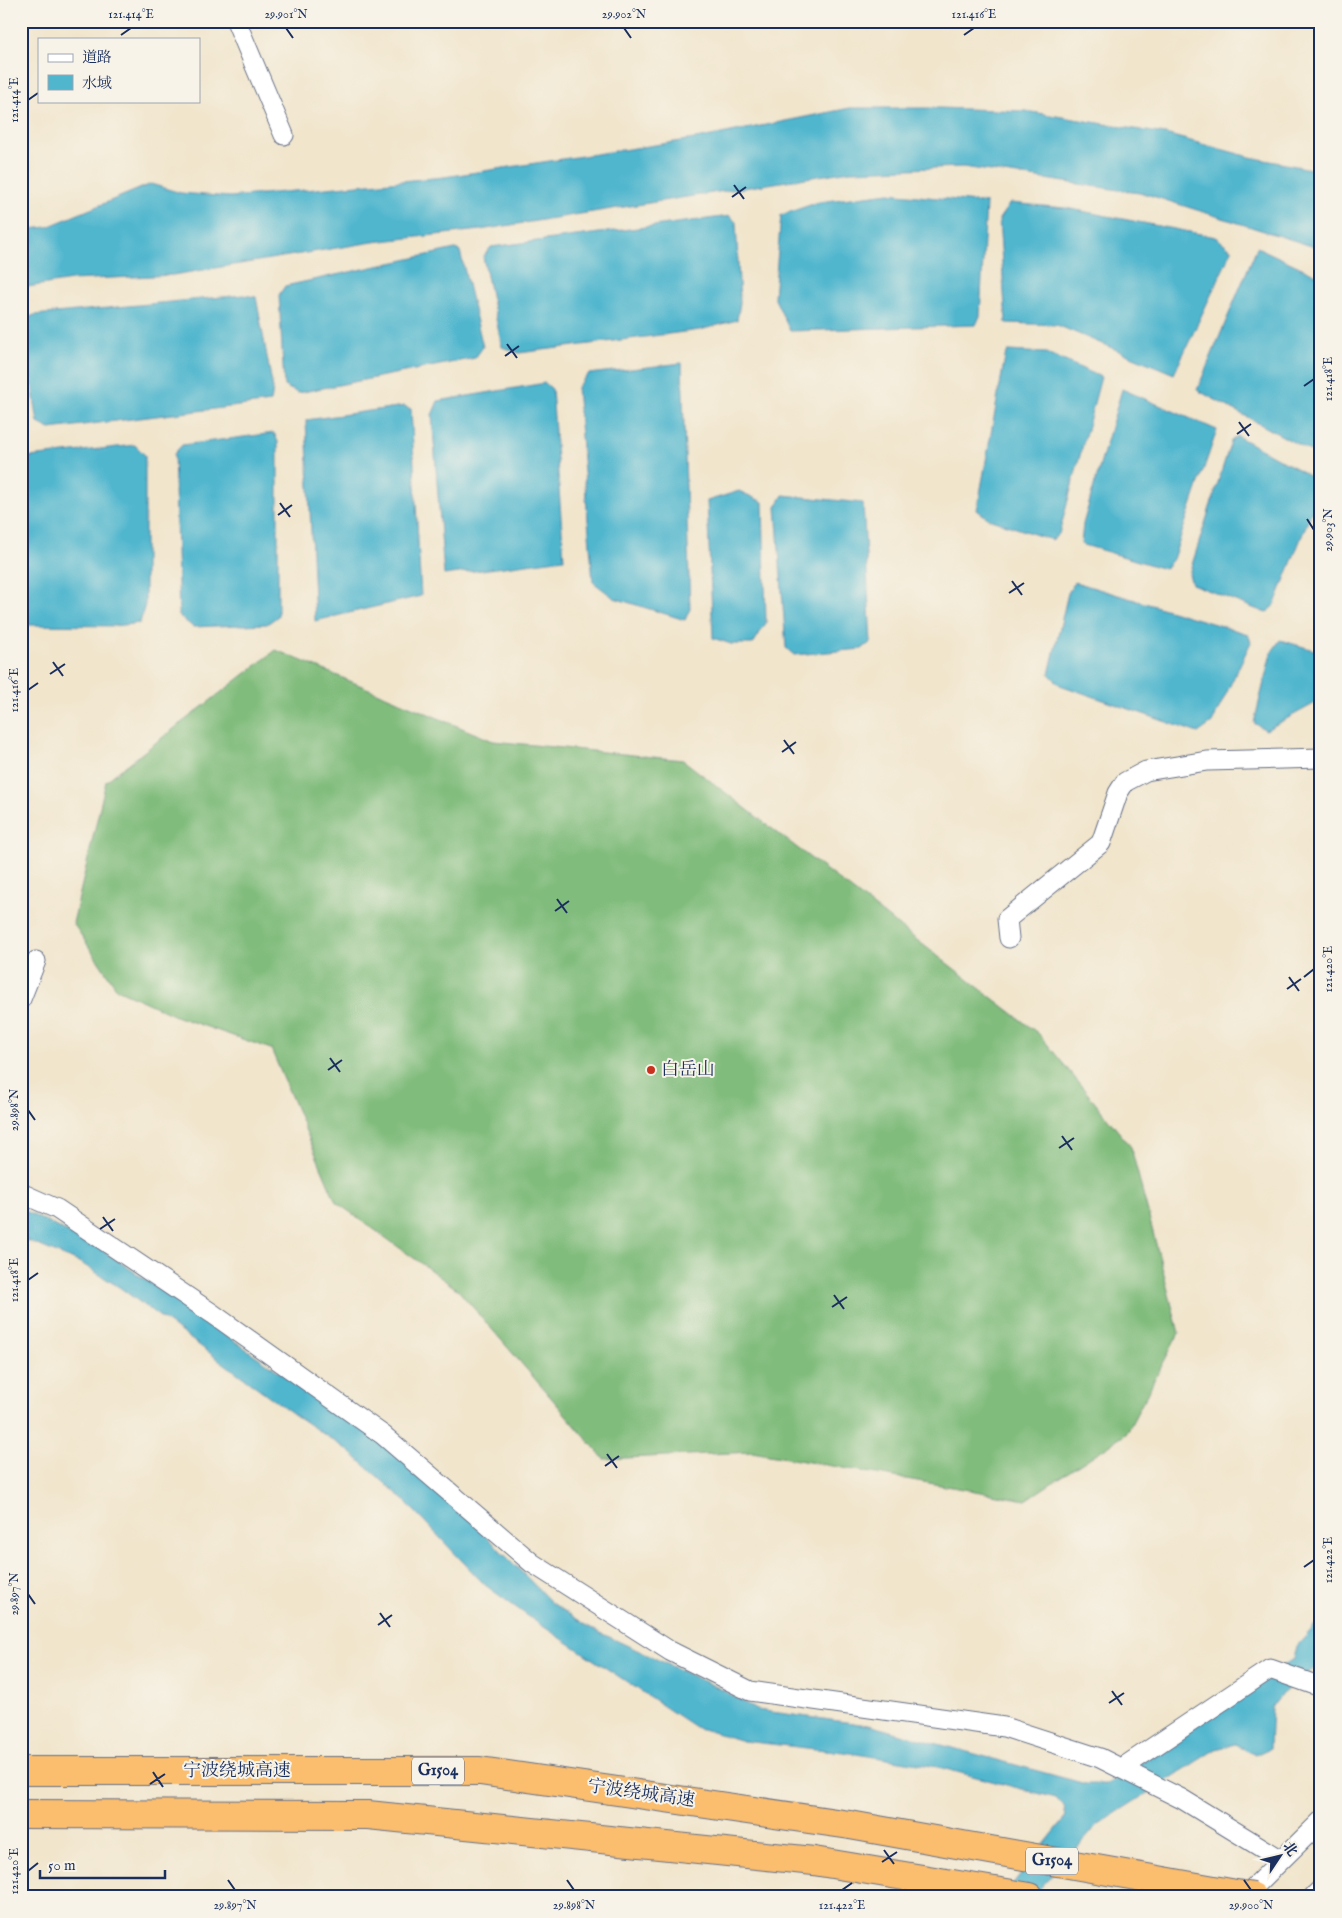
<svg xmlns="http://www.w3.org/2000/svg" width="1342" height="1918" font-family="'IM FELL English','Noto Serif SC',serif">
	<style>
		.forest { fill: #80bc7b; stroke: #4e766c }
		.water { fill: #50b6ce; stroke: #367296 }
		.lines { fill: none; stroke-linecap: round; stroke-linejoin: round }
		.minor-casing { stroke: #666f84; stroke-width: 21 }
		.highway-casing { stroke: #666f84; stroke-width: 30 }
		.minor { stroke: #fff; stroke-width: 19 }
		.highway { stroke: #fbbd6e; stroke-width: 28 }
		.highway-bridge-casing { stroke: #666f84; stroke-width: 30; stroke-linecap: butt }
		.highway-bridge { stroke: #fbbd6e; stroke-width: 28 }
		.ticks { fill: none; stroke: #1b2f5e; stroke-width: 2 }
		.poi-dot { fill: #c8321e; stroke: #f7f3e8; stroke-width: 2 }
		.labels { text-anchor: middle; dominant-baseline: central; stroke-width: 4; stroke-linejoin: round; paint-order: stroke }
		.shield { fill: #f7f3e8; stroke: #5d6a87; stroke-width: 1 }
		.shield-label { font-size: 16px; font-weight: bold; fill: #1b2f5e }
		.poi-label { font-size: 18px; fill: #1b2f5e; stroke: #f7f3e8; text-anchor: start }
		.street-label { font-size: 18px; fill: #1b2f5e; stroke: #f7f3e8 }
		.neatline { fill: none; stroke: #1b2f5e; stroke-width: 2 }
		.ticks-label { font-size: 12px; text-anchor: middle; fill: #1b2f5e }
	</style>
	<rect width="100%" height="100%" fill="#f7f3e8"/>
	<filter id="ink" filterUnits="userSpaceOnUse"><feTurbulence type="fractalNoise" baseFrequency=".02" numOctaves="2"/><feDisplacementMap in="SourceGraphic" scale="10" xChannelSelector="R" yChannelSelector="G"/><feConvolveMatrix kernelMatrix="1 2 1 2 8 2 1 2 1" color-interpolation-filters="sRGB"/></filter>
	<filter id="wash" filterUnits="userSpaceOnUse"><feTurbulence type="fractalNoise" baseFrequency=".0096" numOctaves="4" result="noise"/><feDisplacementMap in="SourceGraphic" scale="20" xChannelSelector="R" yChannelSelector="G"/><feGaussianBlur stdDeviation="1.12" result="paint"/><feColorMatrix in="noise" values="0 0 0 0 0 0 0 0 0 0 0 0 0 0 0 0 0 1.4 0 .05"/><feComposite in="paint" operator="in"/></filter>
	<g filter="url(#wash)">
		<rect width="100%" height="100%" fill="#f1e5cc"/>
		<!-- forest -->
		<polygon class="forest" points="276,650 493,741 683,760 1039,1034 1131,1147 1179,1333 1126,1434 1026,1500 752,1452 604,1459 458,1290 336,1202 271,1049 178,1017 117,989 73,923 106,781"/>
		<!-- water -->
		<g class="water">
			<polygon points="850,108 939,108 1026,111 1165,134 1250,157 1321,171 1321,249 1146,194 963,167 850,171 480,230 373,242 173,275 72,280 21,288 21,230 47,227 151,184 181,193 230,197 444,177 701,138"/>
			<polygon points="889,193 986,203 980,316 976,325 790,331 774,297 781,215 819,202"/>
			<polygon points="1010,203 1066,208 1216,237 1232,250 1174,374 1057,325 1006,323 999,219"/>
			<polygon points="730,216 736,222 740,303 737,320 700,330 519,353 502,347 483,257 491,247"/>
			<polygon points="1257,247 1321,277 1321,457 1197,390"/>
			<polygon points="455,249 460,251 483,347 475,358 298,393 284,386 279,295 285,286"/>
			<polygon points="243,295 256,297 273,389 271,402 50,429 38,423 22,321 34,315"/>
			<polygon points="1008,351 1047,353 1101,377 1059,534 1052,540 989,519 977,510 1005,357"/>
			<polygon points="682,363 690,609 685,620 614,598 593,582 577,387 588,374"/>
			<polygon points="545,383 552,389 564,559 444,575 432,415 438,401"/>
			<polygon points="1122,389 1217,430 1173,559 1165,569 1081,544 1083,524"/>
			<polygon points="404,406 411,409 421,596 315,621 306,420"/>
			<polygon points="274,433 278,442 278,616 267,624 193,627 179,616 174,454 182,445"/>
			<polygon points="1237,436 1321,482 1321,488 1274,606 1266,613 1192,584 1189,574 1231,441"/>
			<polygon points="135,445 145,455 145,604 140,623 114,626 29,625 21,616 21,464 29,457"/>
			<polygon points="739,491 763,502 766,623 753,644 731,644 713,638 707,501"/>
			<polygon points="783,495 863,503 871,642 862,649 794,655 786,648 776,507"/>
			<polygon points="1075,582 1248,634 1251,642 1212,723 1198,733 1060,685 1049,674 1068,593"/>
			<polygon points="1280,640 1321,652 1321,700 1266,730 1254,723 1271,653"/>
			<polygon points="21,1209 101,1249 374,1437 454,1503 552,1603 594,1630 723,1690 757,1710 868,1725 1086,1784 1107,1784 1294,1659 1297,1646 1321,1619 1321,1663 1282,1694 1272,1707 1270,1748 1255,1755 1235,1744 1216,1749 1099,1824 1032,1897 1002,1897 1066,1817 1064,1807 1056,1798 938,1767 843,1752 743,1741 695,1727 532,1619 485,1585 404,1500 349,1451 295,1415 119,1287 81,1263 21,1238"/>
		</g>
	</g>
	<g filter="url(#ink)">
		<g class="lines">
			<!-- minor casing -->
			<g class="minor-casing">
				<g id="minor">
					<polyline points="236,21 284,135"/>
					<polyline points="1009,938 1007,919 1101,843 1118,793 1125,782 1146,771 1207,761 1321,758"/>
					<polyline points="21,999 36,961"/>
					<polyline points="21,1193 57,1209 213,1314 383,1435 532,1563 670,1651 750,1691 1004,1727 1100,1758 1182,1799 1280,1859"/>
					<polyline points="1122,1768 1270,1669 1321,1687"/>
					<polyline points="1244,1897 1321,1821"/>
					<polyline points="1313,1897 1321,1889"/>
				</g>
			</g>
			<!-- highway casing -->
			<g class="highway-casing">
				<g id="highway">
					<polyline points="21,1771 480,1771 850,1825"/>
					<polyline points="21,1814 368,1815 814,1861 1030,1897"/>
				</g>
			</g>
			<!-- minor -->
			<use href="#minor" class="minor"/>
			<!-- highway -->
			<use href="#highway" class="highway"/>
			<!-- highway-bridge casing -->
			<g class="highway-bridge-casing">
				<polyline id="highway-bridge" points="850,1825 1253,1897"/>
			</g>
			<!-- highway-bridge -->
			<use href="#highway-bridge" class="highway-bridge"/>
		</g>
	</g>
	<!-- ticks -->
	<path class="ticks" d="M286,28L293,38M624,28L631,38M121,35L131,28M964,35L974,28M28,100L38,93M734,185L744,199M732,197L746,187M507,344L517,358M505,356L519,346M1304,386L1314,379M1239,422L1249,436M1237,434L1251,424M280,503L290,517M278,515L292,505M1307,519L1314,530M1012,581L1022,595M1009,593L1024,583M53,662L63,676M50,674L65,664M28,690L38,683M784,740L794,754M782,752L796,742M557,899L567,913M555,911L569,901M1289,977L1299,991M1304,977L1314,969M1287,989L1301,979M330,1058L340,1072M328,1070L342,1060M28,1110L35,1120M1062,1136L1072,1150M1059,1148L1074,1138M103,1217L113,1231M100,1229L115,1219M28,1280L38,1273M834,1295L844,1309M832,1307L847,1297M607,1454L617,1468M605,1466L619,1456M1304,1567L1314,1560M28,1594L35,1604M380,1613L390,1627M378,1625L392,1615M1112,1691L1122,1705M1109,1703L1124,1693M153,1772L163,1787M150,1784L165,1774M884,1850L894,1864M882,1862L897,1852M28,1871L38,1863M228,1880L235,1890M567,1880L574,1890M1244,1880L1251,1890M842,1890L852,1883"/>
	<!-- markers -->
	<circle class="poi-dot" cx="651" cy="1070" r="5"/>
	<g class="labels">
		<!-- shield labels -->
		<g class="shield">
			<rect x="412" y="1757.5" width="52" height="27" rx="4"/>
			<rect x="1026" y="1847.5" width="52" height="27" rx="4"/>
		</g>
		<g class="shield-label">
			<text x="438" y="1771">G1504</text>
			<text x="1052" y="1861">G1504</text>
		</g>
		<!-- poi labels -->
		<g class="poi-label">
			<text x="661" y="1070">白岳山</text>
		</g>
		<!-- street labels -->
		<g class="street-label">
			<text x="237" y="1771">宁波绕城高速</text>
			<text transform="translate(641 1794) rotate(8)">宁波绕城高速</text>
		</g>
	</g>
	<!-- margin -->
	<rect width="1342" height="1918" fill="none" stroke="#f7f3e8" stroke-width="55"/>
	<!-- legend -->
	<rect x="38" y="38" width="162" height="65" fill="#f7f3e8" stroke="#9fa5b1"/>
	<rect x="48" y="54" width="25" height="8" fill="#ffffff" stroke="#9fa5b1"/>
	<text x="82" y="62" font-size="15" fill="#1b2f5e">道路</text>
	<rect x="48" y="75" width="25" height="15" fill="#50b6ce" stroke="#9fa5b1"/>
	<text x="82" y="88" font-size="15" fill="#1b2f5e">水域</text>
	<!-- north arrow -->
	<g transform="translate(1280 1856) rotate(55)" stroke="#f7f3e8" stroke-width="4" paint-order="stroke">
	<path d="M0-4L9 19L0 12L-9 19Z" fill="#1b2f5e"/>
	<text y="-8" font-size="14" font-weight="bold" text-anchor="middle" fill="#1b2f5e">北</text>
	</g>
	<!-- scale -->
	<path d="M40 1870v8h125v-8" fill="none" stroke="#1b2f5e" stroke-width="2.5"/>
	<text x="48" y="1870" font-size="15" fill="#1b2f5e" stroke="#f7f3e8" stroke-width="4" paint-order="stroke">50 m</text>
	<rect x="28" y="28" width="1286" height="1862" class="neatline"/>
	<g class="ticks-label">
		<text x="131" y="18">121.414°E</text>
		<text x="286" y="18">29.901°N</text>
		<text x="624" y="18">29.902°N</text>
		<text x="974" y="18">121.416°E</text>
		<text transform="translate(14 100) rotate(-90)" y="4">121.414°E</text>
		<text transform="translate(1328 379) rotate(-90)" y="4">121.418°E</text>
		<text transform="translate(1328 530) rotate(-90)" y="4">29.903°N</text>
		<text transform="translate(14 690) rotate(-90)" y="4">121.416°E</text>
		<text transform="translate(1328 969) rotate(-90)" y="4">121.420°E</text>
		<text transform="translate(14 1110) rotate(-90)" y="4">29.898°N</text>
		<text transform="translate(14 1280) rotate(-90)" y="4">121.418°E</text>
		<text transform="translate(1328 1560) rotate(-90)" y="4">121.422°E</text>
		<text transform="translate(14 1594) rotate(-90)" y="4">29.897°N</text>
		<text transform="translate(14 1871) rotate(-90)" y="4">121.420°E</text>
		<text x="235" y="1909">29.897°N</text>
		<text x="574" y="1909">29.898°N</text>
		<text x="842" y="1909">121.422°E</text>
		<text x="1251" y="1909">29.900°N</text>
	</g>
</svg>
